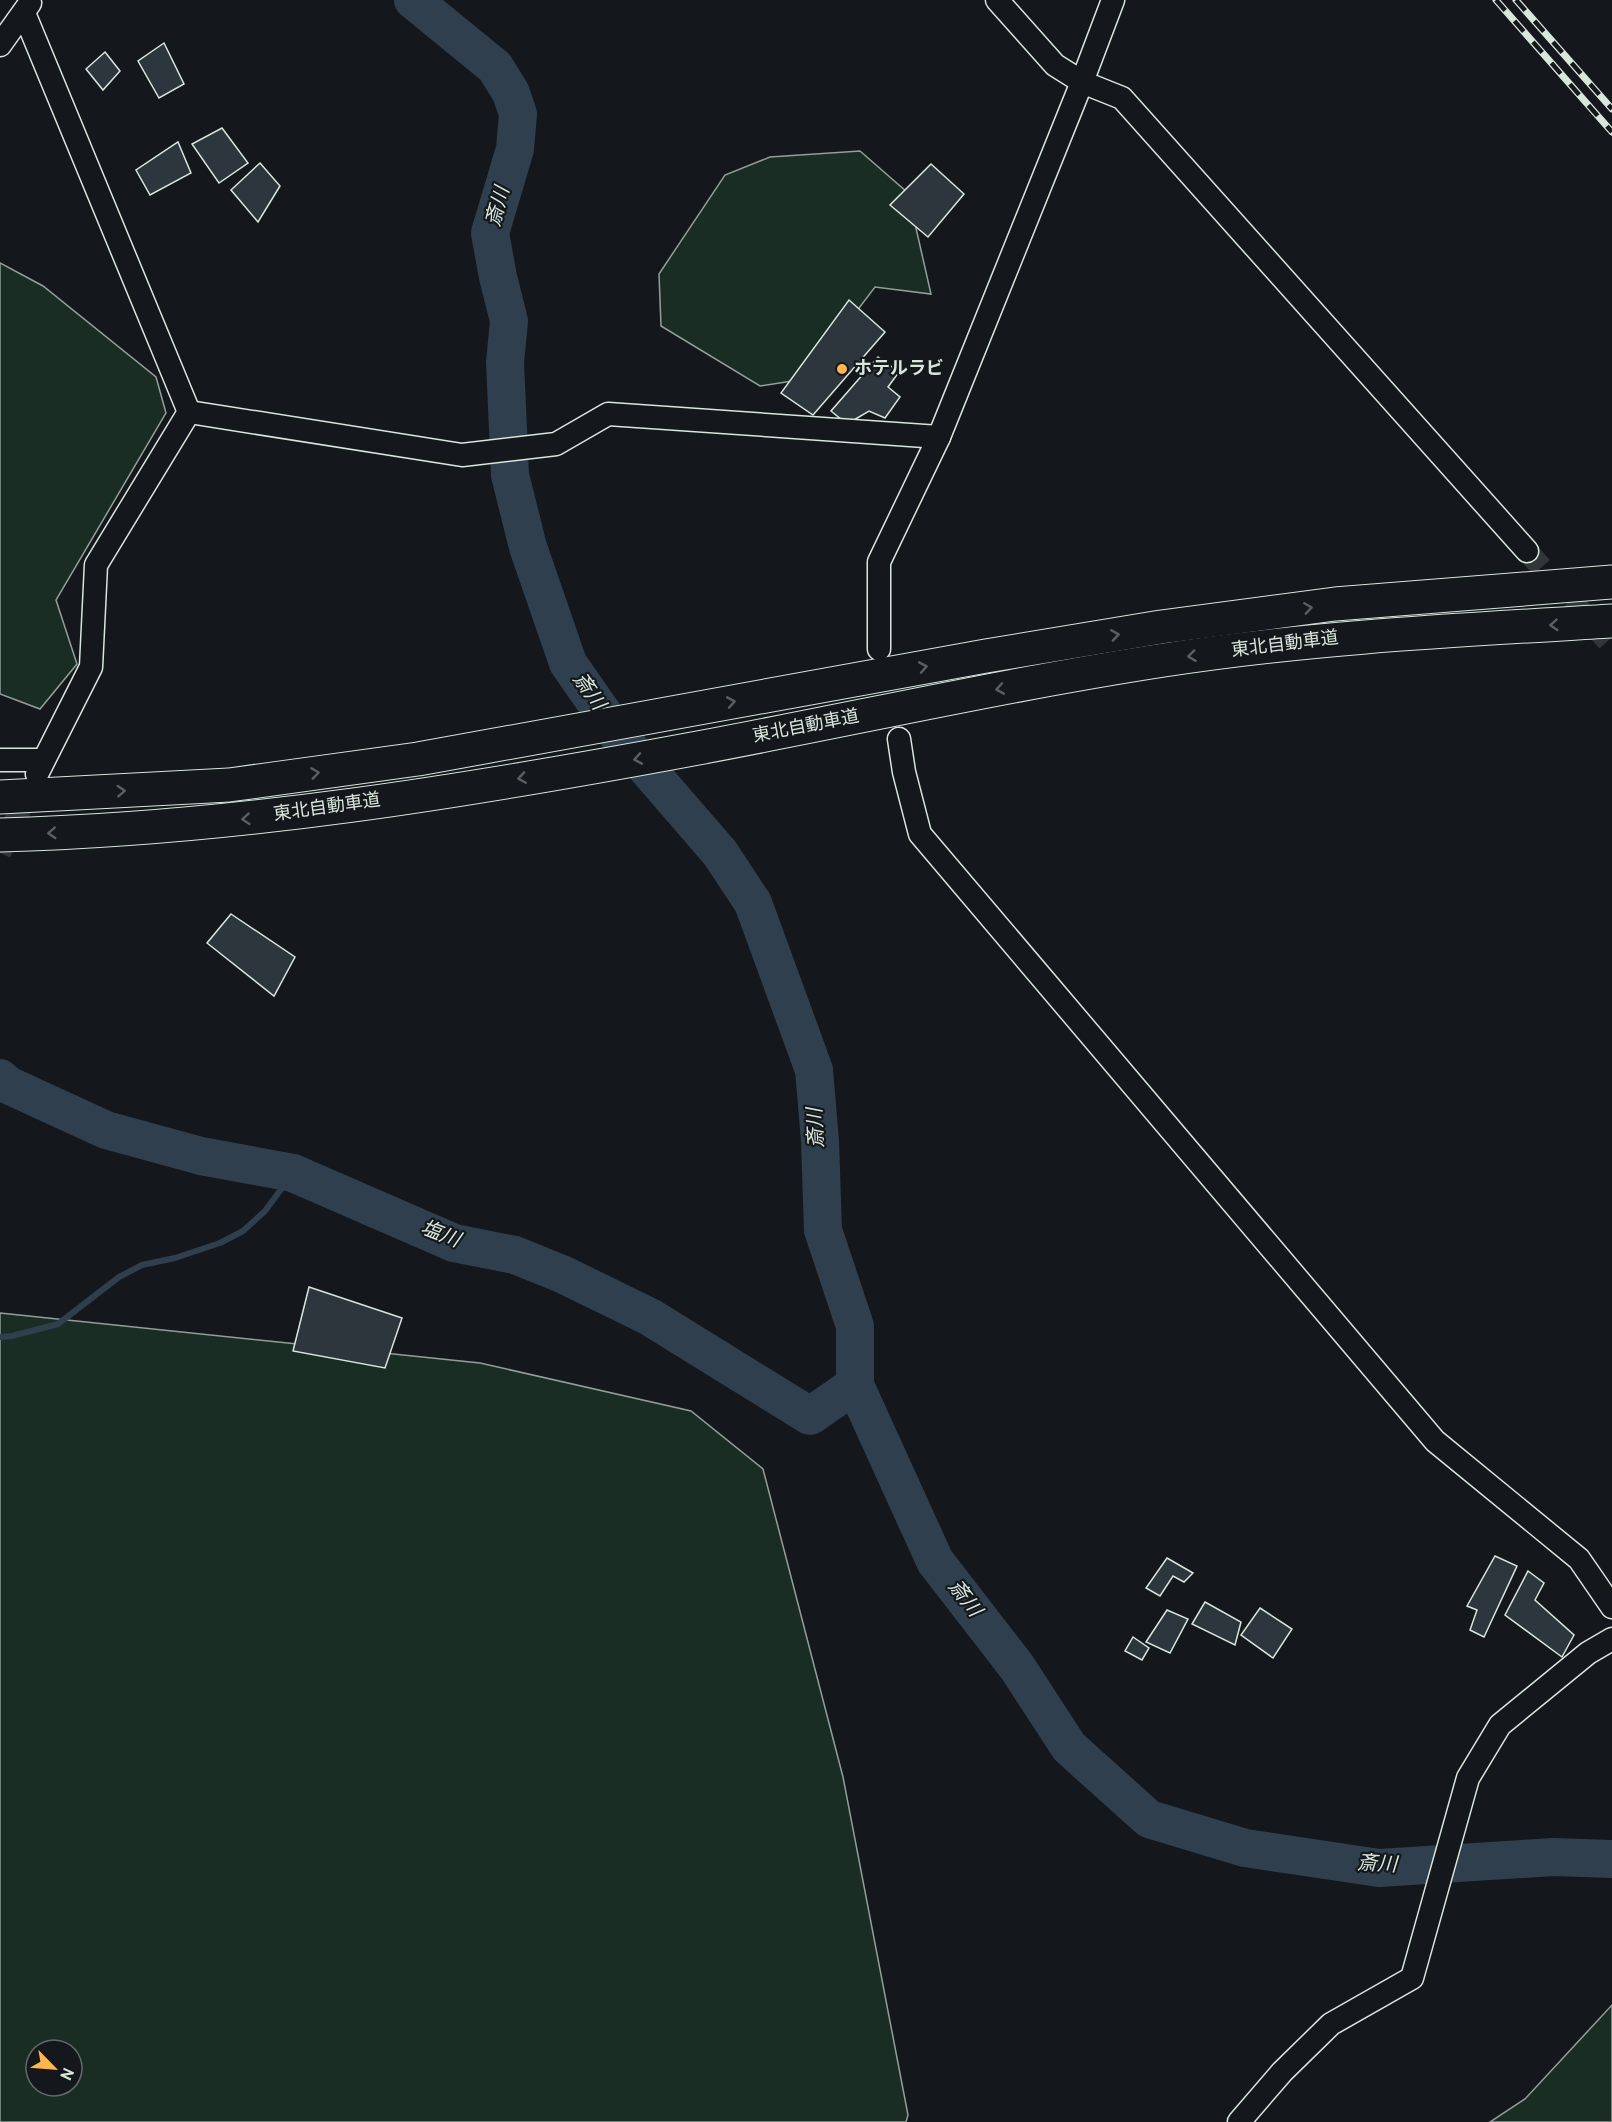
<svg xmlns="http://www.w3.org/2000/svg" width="1612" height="2122" font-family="Overpass,'Noto Sans JP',sans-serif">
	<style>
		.green { fill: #1a2d24; stroke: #939e99; stroke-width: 1.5; fill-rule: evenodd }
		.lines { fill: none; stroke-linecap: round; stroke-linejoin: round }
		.stream { stroke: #2f3f4d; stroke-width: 6 }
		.river { stroke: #2f3f4d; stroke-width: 38 }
		.building { fill: #2c363c; stroke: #d8e6dc; stroke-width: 1.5 }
		.minor-tunnel { stroke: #313739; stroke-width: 22; stroke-dasharray: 22 11; stroke-linecap: butt }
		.minor-casing { stroke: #d8e6dc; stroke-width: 25 }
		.highway-casing { stroke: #d8e6dc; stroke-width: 35 }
		.minor { stroke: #14181c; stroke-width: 22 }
		.highway { stroke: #14181c; stroke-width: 33 }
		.rail-casing { stroke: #d8e6dc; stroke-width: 7 }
		.rail { stroke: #14181c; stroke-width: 4.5; stroke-dasharray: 14; stroke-linecap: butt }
		.oneway { stroke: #59605f }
		.poi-dot { fill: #ffb74d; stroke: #14181c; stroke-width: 2 }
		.labels { text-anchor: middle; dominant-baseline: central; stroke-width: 4.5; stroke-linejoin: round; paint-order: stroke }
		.poi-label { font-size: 18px; font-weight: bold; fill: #d8e6dc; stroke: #14181c; text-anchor: start }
		.street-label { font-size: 18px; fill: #d8e6dc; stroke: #14181c }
		.water-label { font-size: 20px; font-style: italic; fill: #d8e6dc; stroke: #14181c }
	</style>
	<rect width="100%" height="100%" fill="#14181c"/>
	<!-- green -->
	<g class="green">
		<polygon points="860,151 908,193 931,294 875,287 805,379 760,386 661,326 659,274 725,175 770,157"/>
		<polygon points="0,263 43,286 156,377 166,413 56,600 77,664 40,709 0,694"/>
		<path d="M0,1313L480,1363L691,1411L763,1469L843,1777L908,2115L906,2122H0ZM36,2050H72V2086H36Z"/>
		<polygon points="1612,2005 1612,2122 1490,2122 1525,2099"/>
	</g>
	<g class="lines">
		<!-- stream -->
		<polyline class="stream" points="0,1337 12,1336 58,1324 119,1277 142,1265 175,1258 220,1243 243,1231 265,1211 293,1173"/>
		<!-- river -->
		<g class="river">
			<polyline points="413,0 495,67 511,93 518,114 515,149 490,233 498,277 509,321 505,362 510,475 528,547 568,663 618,735 720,853 753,903 814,1070 820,1141 823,1230 855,1326 855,1385 935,1561 1017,1667 1069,1747 1149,1819 1245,1848 1379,1868 1554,1857 1612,1859"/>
			<polyline points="0,1078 8,1085 106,1130 201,1156 293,1173 454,1243 515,1255 562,1274 650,1317 810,1416 855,1385"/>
		</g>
	</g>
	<!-- building -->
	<g class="building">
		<polygon points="164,43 184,84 159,98 138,61"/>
		<polygon points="105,52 120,71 103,90 86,69"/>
		<polygon points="222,128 248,163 219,183 192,144"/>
		<polygon points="178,142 191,173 150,195 136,170"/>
		<polygon points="260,163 280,186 258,222 231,190"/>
		<polygon points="931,164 964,194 928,237 890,205"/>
		<polygon points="849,300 885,332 813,415 781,393"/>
		<polygon points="878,357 899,372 888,387 900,397 885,418 869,411 847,424 831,411"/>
		<polygon points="231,914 295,957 274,996 207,943"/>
		<polygon points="309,1287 402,1318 385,1368 293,1351"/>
		<polygon points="1495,1556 1517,1566 1484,1637 1470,1630 1477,1610 1467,1606"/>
		<polygon points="1167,1558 1193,1573 1184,1582 1173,1576 1160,1596 1146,1588"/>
		<polygon points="1528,1571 1544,1583 1535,1600 1574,1635 1562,1657 1505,1615"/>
		<polygon points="1205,1602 1241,1622 1235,1645 1192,1624"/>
		<polygon points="1260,1608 1292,1629 1273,1658 1241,1635"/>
		<polygon points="1167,1610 1188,1619 1170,1653 1146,1642"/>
		<polygon points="1133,1637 1149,1648 1142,1660 1125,1651"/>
	</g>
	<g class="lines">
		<!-- minor-tunnel -->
		<g class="minor-tunnel">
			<polyline points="1527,551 1612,646"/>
			<polyline points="0,853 31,786"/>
		</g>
		<!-- minor casing -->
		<g class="minor-casing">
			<g id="minor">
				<polyline points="997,0 1055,65 1082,82 1122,98 1527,551"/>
				<polyline points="24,13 189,412"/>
				<polyline points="0,45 30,3"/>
				<polyline points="189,412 462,455 556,444 608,414 939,437"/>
				<polyline points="879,649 879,562 939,437 1082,82 1113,0"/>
				<polyline points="899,739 904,772 920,834 1435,1441 1579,1559 1612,1607"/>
				<polyline points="0,760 43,760"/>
				<polyline points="37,774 91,667 96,565 189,412"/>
				<polyline points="1239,2122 1282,2072 1331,2024 1412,1978 1468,1778 1500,1725 1588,1653 1612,1639"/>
			</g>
		</g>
		<!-- highway casing -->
		<g class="highway-casing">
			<g id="highway">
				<polyline points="0,797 229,785 418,759 986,656 1161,627 1335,604 1612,582"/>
				<path d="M0,835C235,829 467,791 698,748C853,719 1008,684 1164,660C1312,637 1462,630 1612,621"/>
			</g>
		</g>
		<!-- minor -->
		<use href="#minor" class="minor"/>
		<!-- highway -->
		<use href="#highway" class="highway"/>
		<!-- rail casing -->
		<g class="rail-casing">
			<g id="rail">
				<polyline points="1496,0 1612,132"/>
				<polyline points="1516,0 1612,109"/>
			</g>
		</g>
		<!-- rail -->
		<use href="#rail" class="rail"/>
	</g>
	<!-- one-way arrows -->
	<defs><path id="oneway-chevron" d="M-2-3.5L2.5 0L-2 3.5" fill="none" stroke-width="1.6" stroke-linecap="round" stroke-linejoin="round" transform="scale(1.5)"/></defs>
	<g class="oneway">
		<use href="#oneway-chevron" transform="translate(1308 608) rotate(-8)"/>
		<use href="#oneway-chevron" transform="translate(1554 625) rotate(176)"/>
		<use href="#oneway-chevron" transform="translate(1115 635) rotate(-9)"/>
		<use href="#oneway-chevron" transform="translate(1192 656) rotate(173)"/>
		<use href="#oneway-chevron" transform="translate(923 667) rotate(-10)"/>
		<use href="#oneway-chevron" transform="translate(1000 689) rotate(170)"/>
		<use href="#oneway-chevron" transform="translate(731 702) rotate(-10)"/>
		<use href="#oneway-chevron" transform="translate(638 759) rotate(170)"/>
		<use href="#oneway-chevron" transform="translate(315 773) rotate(-8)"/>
		<use href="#oneway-chevron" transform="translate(522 778) rotate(171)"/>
		<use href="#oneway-chevron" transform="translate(121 791) rotate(-3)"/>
		<use href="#oneway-chevron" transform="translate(246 819) rotate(175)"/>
		<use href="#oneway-chevron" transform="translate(52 833) rotate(177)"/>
	</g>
	<!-- markers -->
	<circle class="poi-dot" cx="842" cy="369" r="6"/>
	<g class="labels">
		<!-- poi labels -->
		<g class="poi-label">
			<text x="854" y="369">ホテルラビ</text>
		</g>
		<!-- street labels -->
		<g class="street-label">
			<text transform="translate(1285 645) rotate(-7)">東北自動車道</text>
			<text transform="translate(806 727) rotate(-11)">東北自動車道</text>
			<text transform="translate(327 808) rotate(-8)">東北自動車道</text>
		</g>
		<!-- water labels -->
		<g class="water-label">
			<text transform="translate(499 207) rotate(-75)">斎川</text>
			<text transform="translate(588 692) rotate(55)">斎川</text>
			<text transform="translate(817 1128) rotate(-93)">斎川</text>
			<text transform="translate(440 1235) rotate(21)">塩川</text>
			<text transform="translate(964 1599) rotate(52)">斎川</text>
			<text transform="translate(1377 1865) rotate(3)">斎川</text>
		</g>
	</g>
	<!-- north arrow -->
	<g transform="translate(54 2068) rotate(115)"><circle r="28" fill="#14181c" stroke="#626a69" stroke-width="1.5"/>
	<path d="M0-4.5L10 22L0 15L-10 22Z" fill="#ffb74d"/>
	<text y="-9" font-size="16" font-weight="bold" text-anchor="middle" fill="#d8e6dc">N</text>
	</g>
</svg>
